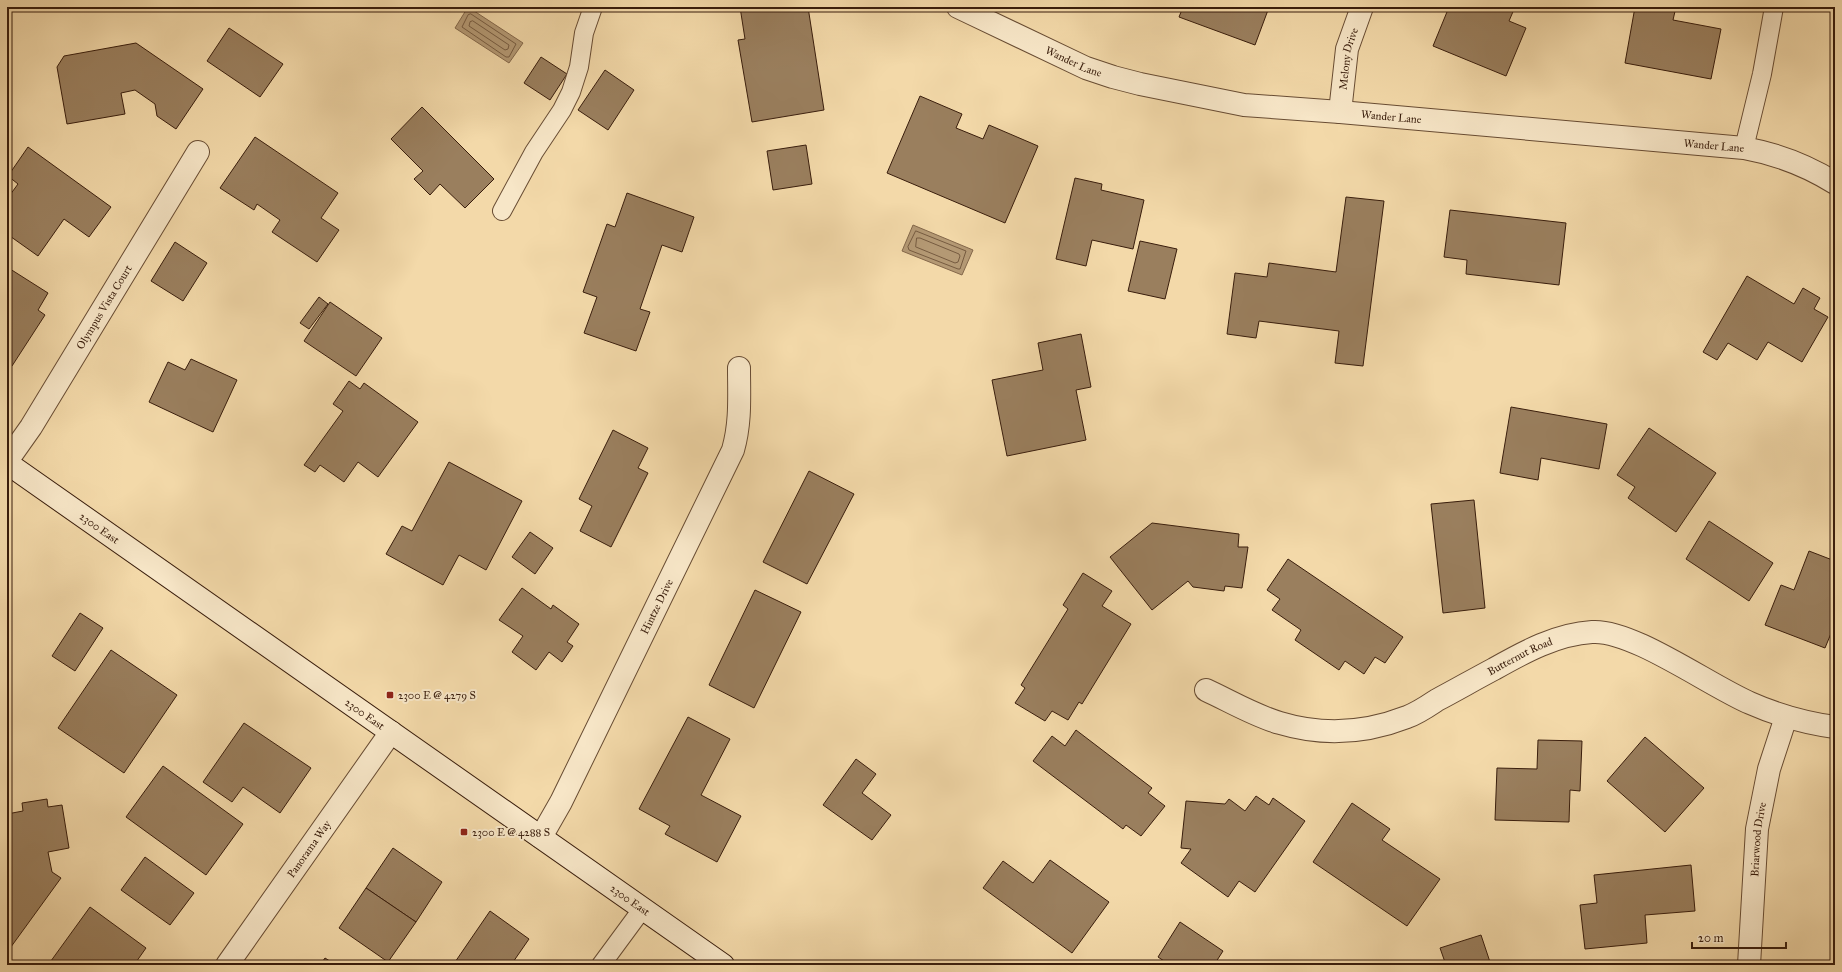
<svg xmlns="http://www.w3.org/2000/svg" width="1842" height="972" font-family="'IM FELL Great Primer',serif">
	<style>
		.water { fill: #b49974; stroke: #83674a }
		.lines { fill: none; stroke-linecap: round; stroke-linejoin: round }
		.shore { stroke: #765b40; stroke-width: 1 }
		.building { fill: #9a7f5e; stroke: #391d0c }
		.lane-casing { stroke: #684c33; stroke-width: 20 }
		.street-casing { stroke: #684c33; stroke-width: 24 }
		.secondary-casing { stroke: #391d0c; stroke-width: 24 }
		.lane { stroke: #f7e6c7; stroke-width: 18 }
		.street { stroke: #f7e6c7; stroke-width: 22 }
		.secondary { stroke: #f7e6c7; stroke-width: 22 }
		.poi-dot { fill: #8f2418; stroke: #f7e6c7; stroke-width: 1.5 }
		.labels { text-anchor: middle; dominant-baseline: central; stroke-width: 4; stroke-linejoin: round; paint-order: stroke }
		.street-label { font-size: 11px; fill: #391d0c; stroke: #f7e6c7 }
		.poi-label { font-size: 11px; fill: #391d0c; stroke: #f7e6c7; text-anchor: start }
	</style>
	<rect width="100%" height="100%" fill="#f3d9a9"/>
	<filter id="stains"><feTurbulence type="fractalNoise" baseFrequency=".005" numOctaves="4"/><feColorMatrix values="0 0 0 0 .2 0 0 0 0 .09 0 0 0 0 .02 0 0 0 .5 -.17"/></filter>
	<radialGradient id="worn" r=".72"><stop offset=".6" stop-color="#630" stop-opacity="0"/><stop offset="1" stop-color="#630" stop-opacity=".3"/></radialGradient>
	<!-- water -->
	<g class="water">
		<polygon points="468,7 523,43 509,63 455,28"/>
		<polygon points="913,225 973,250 962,275 902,251"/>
	</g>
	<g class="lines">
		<!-- shore -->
		<g class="shore">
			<polygon points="471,14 516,44 509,57 506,57 462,27 468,15"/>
			<polygon points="473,21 509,45 508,49 505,50 469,26 470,22"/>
			<polygon points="916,231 966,251 960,269 958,269 909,250 908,247"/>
			<polygon points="917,238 920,238 959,254 960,256 958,262 955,263 916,247"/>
		</g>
	</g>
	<!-- building -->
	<g class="building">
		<polygon points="740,7 793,7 794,9 808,7 824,110 752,122 738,40 745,39"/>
		<polygon points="1183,7 1259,7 1268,10 1255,45 1179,17"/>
		<polygon points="1449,7 1515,7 1509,21 1526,28 1506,76 1433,46"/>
		<polygon points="1635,7 1676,7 1673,20 1721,29 1711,79 1625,63"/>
		<polygon points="229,28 283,64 260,97 207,61"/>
		<polygon points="136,43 203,89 176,129 157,116 155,104 135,90 121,93 125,114 67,124 57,67 64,56"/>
		<polygon points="541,57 567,74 550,100 524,83"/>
		<polygon points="605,70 634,90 608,130 578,110"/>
		<polygon points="920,96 962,114 956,128 983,139 989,125 1038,146 1005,223 887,173"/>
		<polygon points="422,107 494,179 465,208 440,184 430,195 414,179 423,171 391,139"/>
		<polygon points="255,137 338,193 321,218 339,230 317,262 272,232 280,220 257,204 254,210 220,188"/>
		<polygon points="806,145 812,184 773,190 767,151"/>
		<polygon points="28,147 111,207 89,237 64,219 38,256 7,234 7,199 18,184 8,176"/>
		<polygon points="1075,178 1102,184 1101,190 1144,200 1133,249 1092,240 1086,266 1056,259"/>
		<polygon points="627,193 694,217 682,252 662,245 640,309 650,312 636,351 584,333 597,297 583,292 607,224 615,227"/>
		<polygon points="1346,197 1384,201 1363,366 1335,363 1339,331 1259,321 1256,338 1227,334 1235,273 1267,277 1269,263 1336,272"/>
		<polygon points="1450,210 1566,223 1559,285 1466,274 1467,260 1444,257"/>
		<polygon points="1140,241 1177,249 1165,299 1128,291"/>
		<polygon points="175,242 207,263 183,301 151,281"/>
		<polygon points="7,267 48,293 38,310 45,315 12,366 7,363"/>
		<polygon points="1747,276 1794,304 1803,288 1820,298 1814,309 1828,317 1802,362 1768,342 1757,360 1728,343 1717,360 1703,352"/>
		<polygon points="319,297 328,304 309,329 300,323"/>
		<polygon points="330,302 382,338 356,376 304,341"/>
		<polygon points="1081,334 1091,387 1076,390 1086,440 1007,456 992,380 1043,370 1038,343"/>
		<polygon points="191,359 237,380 213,432 149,402 168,362 185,370"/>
		<polygon points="349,381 360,389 364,383 418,422 378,477 358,462 344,482 320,465 315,472 304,465 343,411 333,404"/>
		<polygon points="1511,407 1607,424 1599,469 1541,458 1538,480 1500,473"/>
		<polygon points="1649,428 1716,473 1676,532 1628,498 1635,487 1617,475"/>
		<polygon points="613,430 648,448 638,468 648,473 611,547 580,531 592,506 579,499"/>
		<polygon points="449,462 522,501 486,570 459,555 443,585 386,554 402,526 412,531"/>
		<polygon points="809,471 854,494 807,584 763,562"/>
		<polygon points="1474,500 1485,608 1443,613 1431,504"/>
		<polygon points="1709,521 1773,563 1749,601 1686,559"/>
		<polygon points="1152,523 1239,534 1238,547 1248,547 1242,588 1225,586 1224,591 1193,587 1188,581 1152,610 1110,557"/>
		<polygon points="530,532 553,548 535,574 512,557"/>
		<polygon points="1809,551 1835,561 1835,633 1832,631 1825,648 1765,625 1781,585 1794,590"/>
		<polygon points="1288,559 1403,637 1385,663 1375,657 1364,674 1345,661 1339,670 1295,640 1301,630 1272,610 1280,599 1267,590"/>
		<polygon points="1083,573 1112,591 1102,606 1131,624 1082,704 1079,702 1068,720 1052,711 1045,721 1015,703 1025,688 1021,685 1068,609 1063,605"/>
		<polygon points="522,588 551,609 553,605 579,624 567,642 573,646 562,662 549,652 536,670 512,652 523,636 499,620"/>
		<polygon points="755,590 801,612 754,708 709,685"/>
		<polygon points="80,613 103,628 75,671 52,656"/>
		<polygon points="111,650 177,695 124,773 58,728"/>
		<polygon points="688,717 730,739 701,795 741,816 717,862 665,834 670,826 639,809"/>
		<polygon points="244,723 311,768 280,813 243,787 232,802 203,782"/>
		<polygon points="1076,730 1152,788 1148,793 1165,806 1141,836 1126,825 1123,829 1033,761 1052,736 1065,746"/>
		<polygon points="1645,737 1704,788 1665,832 1607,781"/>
		<polygon points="1538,740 1582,741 1580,791 1570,790 1569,822 1495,820 1497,768 1537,769"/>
		<polygon points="856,759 876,774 862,793 891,815 872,840 823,805"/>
		<polygon points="163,766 243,824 206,875 126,817"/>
		<polygon points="1256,796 1269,805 1273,798 1305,821 1255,892 1239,881 1228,897 1181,863 1191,849 1181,848 1186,801 1225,804 1229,799 1245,811"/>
		<polygon points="47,799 48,807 62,805 69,848 48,852 52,872 61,878 8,951 7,950 7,878 11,872 7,849 7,814 23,811 22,803"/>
		<polygon points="1352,803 1390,829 1382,840 1440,879 1407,926 1313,862"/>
		<polygon points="1835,834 1835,857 1831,856"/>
		<polygon points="393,848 442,882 416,922 366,888"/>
		<polygon points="145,857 194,893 170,925 121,890"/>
		<polygon points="1050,860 1109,902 1072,953 983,888 1003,861 1033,883"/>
		<polygon points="1691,865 1695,911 1645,915 1647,943 1585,949 1580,905 1597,903 1594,875"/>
		<polygon points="366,888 416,922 388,962 339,928"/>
		<polygon points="1835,901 1835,941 1831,940"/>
		<polygon points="90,907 146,948 134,965 48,965"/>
		<polygon points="490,911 529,939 511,965 453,965"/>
		<polygon points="1180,922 1223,951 1214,965 1170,965 1158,957"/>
		<polygon points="1481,935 1491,965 1446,965 1440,948"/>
		<polygon points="325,958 336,965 320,965"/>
	</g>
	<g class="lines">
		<!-- lane casing -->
		<g class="lane-casing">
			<g id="lane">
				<polyline points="1744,148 1762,74 1774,7"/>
				<polyline points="502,211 534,152 562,110 571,92 579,67 584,33 593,7"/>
				<polyline points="601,965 643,908"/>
			</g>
		</g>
		<!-- street casing -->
		<g class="street-casing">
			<g id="street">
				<path id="s1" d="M958,7L1086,68L1113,77L1140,84L1244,105L1340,112L1744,148C1777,154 1806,165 1835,183"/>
				<path id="s2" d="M1340,112L1347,49L1362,7"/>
				<path id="s3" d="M7,461L31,427L198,152"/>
				<path id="s4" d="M1206,690C1230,701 1255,716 1280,723C1323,736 1366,733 1407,717C1418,713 1428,706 1437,700C1456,690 1475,679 1494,669C1524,652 1557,634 1592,632C1632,629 1710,686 1750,703C1777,715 1806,723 1835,727"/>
				<path id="s5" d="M541,837L561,802L733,450C741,422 739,396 739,368"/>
				<path id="s6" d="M227,965L391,732"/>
				<path id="s7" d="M1749,965L1757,829L1769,769L1786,717"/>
			</g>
		</g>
		<!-- secondary casing -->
		<g class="secondary-casing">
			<g id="secondary">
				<path id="s8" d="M7,463L723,965"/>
			</g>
		</g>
		<!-- lane -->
		<use href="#lane" class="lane"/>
		<!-- street -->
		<use href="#street" class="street"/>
		<!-- secondary -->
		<use href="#secondary" class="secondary"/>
	</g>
	<!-- markers -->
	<g class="poi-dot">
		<rect x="386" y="691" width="8" height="8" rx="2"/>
		<rect x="460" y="828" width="8" height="8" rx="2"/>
	</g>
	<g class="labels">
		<!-- street labels -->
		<g class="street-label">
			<text stroke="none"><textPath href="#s2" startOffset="54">Melony Drive</textPath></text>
			<text stroke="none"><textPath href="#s1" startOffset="128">Wander Lane</textPath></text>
			<text stroke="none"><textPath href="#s1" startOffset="452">Wander Lane</textPath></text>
			<text stroke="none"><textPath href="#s1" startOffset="776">Wander Lane</textPath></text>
			<text stroke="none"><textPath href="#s3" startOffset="182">Olympus Vista Court</textPath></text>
			<text stroke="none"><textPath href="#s8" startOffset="113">2300 East</textPath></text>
			<text stroke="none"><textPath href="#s5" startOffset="258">Hintze Drive</textPath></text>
			<text stroke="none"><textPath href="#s4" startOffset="339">Butternut Road</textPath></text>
			<text stroke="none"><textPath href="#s8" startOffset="437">2300 East</textPath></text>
			<text stroke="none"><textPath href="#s7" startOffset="126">Briarwood Drive</textPath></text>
			<text stroke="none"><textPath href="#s6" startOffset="142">Panorama Way</textPath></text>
			<text stroke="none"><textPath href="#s8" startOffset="761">2300 East</textPath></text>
		</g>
		<!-- poi labels -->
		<g class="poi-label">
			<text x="398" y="695">2300 E @ 4279 S</text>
			<text x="472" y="832">2300 E @ 4288 S</text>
		</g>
	</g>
	<!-- margin -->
	<rect width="1842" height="972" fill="none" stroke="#f3d9a9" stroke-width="24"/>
	<rect x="8" y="8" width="1826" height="956" fill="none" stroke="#391d0c" stroke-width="2"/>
	<rect x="12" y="12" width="1818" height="948" fill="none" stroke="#391d0c"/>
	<!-- scale -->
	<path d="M1692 942v6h94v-6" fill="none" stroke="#391d0c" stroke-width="2"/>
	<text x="1698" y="942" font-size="12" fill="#391d0c" stroke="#f7e6c7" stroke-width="3" paint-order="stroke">20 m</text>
	<rect width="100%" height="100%" filter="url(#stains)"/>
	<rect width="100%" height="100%" fill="url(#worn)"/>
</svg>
